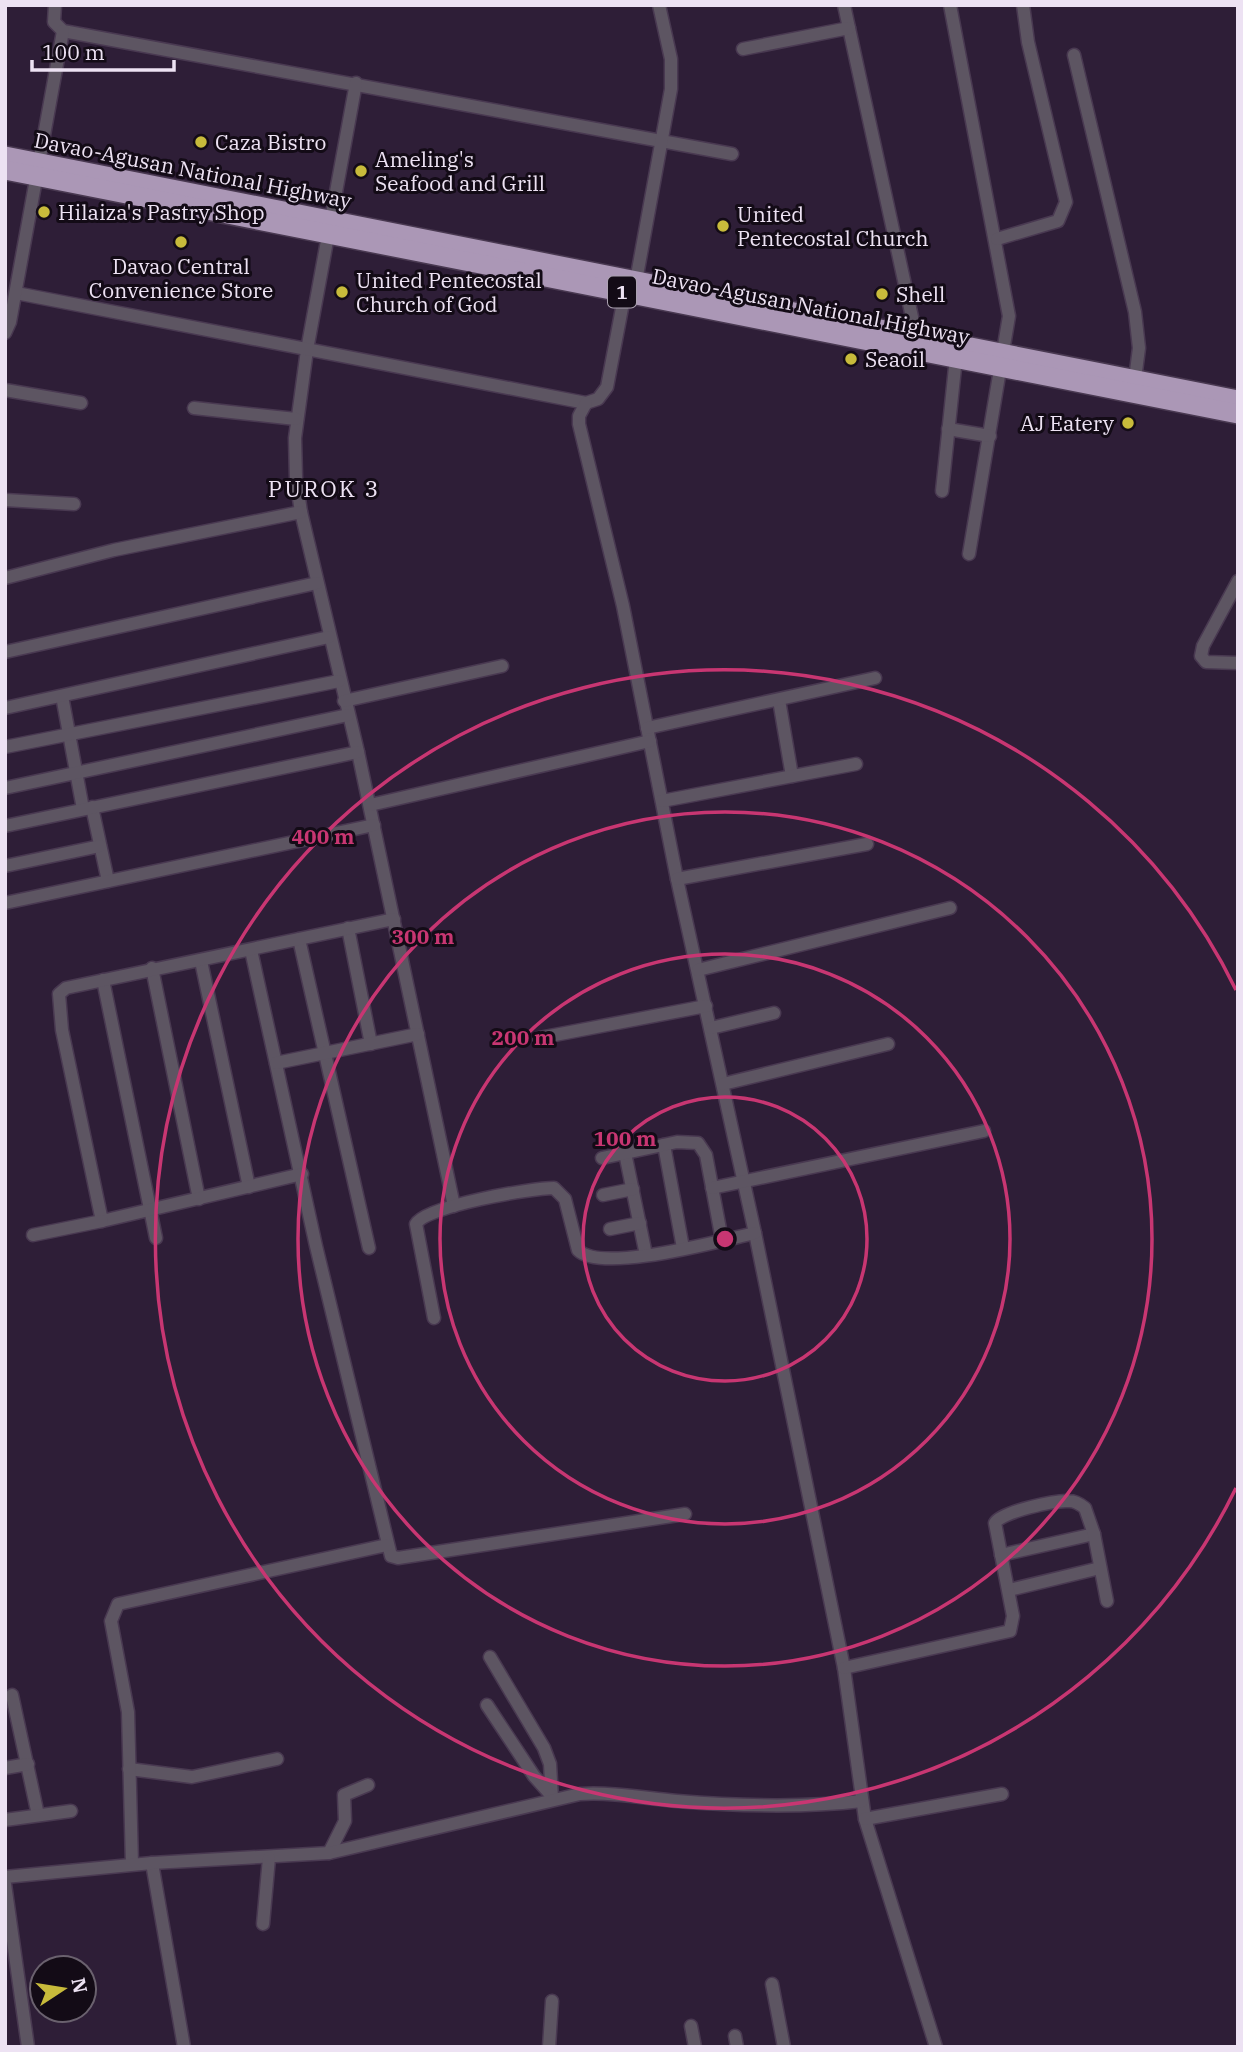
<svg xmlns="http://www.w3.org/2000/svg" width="1243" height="2052" font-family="'IBM Plex Serif',serif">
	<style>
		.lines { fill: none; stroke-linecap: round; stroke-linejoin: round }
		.minor-casing { stroke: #493951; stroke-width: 15 }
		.highway-casing { stroke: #493951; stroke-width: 22 }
		.minor { stroke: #5d5562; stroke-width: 12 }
		.highway { stroke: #ab97b6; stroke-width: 19 }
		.ring { fill: none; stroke: #c83672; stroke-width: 3.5 }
		.poi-dot { fill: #c8bb3b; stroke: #130b16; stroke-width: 2.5 }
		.labels { text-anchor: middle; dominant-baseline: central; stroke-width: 6; stroke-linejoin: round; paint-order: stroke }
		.shield { fill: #130b16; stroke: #aca2b1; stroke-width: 2 }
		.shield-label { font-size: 19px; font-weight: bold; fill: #ede2f3 }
		.poi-label { font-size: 21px; fill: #ede2f3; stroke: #130b16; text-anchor: start }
		.street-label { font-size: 21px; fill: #ede2f3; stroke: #130b16 }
		.neighbourhood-label { font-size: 23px; letter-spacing: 2px; fill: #ede2f3; stroke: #130b16 }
		.centre { fill: #c83672; stroke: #130b16; stroke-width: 3.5 }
		.ring-label { font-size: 21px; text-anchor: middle; font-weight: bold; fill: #c83672; stroke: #130b16; stroke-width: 6; stroke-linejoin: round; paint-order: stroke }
	</style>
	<rect width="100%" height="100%" fill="#2e1e37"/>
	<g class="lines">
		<!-- minor casing -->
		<g class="minor-casing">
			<g id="minor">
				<polyline points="55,5 54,22 63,31 732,154"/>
				<polyline points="844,5 917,340"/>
				<polyline points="950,5 1009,316 969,554"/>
				<polyline points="743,49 849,28"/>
				<polyline points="1074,55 1135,312 1139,348 1135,379"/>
				<polyline points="356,83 307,350 295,438 296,478 301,512 358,752 454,1206"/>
				<polyline points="997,239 1058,221 1066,202 1028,42 1023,5"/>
				<polyline points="636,281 671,89 671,59 659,5"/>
				<polyline points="16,293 586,403 598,399 607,387 626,287"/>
				<polyline points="5,333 10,322 63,31"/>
				<polyline points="5,390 81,403"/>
				<polyline points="586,403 579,416 579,424 623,606 677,879 755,1233 844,1668 865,1819 936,2047"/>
				<polyline points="194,408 296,419"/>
				<polyline points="948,429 990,436"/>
				<polyline points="942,491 956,358"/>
				<polyline points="5,500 74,504"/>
				<polyline points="5,578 114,550 301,512"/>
				<polyline points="1238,581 1203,646 1201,656 1206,662 1238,663"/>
				<polyline points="5,652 317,583"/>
				<polyline points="62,696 83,809"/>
				<polyline points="779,700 792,776"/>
				<polyline points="344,701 502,666"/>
				<polyline points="5,708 329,637"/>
				<polyline points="647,728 875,678"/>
				<polyline points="5,747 339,681"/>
				<polyline points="5,788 348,715"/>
				<polyline points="662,801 856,764"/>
				<polyline points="370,805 650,741"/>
				<polyline points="92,807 108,881"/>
				<polyline points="5,826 358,752"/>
				<polyline points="5,866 100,846"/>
				<polyline points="677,879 867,844"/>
				<polyline points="5,903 374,825"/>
				<polyline points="348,928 371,1044"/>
				<polyline points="299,939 369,1248"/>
				<polyline points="251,950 316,1246 391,1556 398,1558 685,1514"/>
				<polyline points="201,961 249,1187"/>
				<polyline points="152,968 199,1199"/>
				<polyline points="698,970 950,908"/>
				<polyline points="103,980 156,1238"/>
				<polyline points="711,1028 774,1013"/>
				<polyline points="539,1038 706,1006"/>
				<polyline points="276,1063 418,1034"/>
				<polyline points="723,1084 888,1044"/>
				<polyline points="664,1145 683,1248"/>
				<polyline points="625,1153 646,1255"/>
				<polyline points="602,1158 677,1142 698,1143 706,1155 722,1240"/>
				<polyline points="302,1174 102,1221 62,1030 59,994 66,988 394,919"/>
				<polyline points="712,1188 984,1131"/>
				<polyline points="603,1195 633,1189"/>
				<polyline points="610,1229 640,1223"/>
				<polyline points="33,1235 102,1221"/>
				<path d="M434,1318L416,1224C425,1206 532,1188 554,1188L565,1199L578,1250C601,1274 722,1240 755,1233"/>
				<polyline points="1001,1555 1094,1534"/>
				<polyline points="1009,1590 1100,1568"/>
				<polyline points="490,1657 544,1748 550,1764 552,1798"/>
				<path d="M844,1668L1010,1631L1013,1616L995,1523C1001,1512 1055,1500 1069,1501C1075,1501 1080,1504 1085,1508L1094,1534L1107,1601"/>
				<polyline points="12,1695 38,1815"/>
				<polyline points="487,1705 534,1776 551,1795"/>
				<polyline points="5,1768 28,1764"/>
				<polyline points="129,1769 192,1777 277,1759"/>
				<polyline points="865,1819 1002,1794"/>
				<polyline points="5,1820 71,1811"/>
				<polyline points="329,1853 345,1821 344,1795 368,1785"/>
				<polyline points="152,1863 184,2047"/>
				<polyline points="132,1864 128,1712 111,1621 118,1604 387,1545"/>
				<path d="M5,1877L152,1863L329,1853L580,1794C613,1792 644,1798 677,1801C738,1806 801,1808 862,1801"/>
				<polyline points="5,1884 28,2047"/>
				<polyline points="263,1924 269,1858"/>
				<polyline points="772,1984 784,2047"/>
				<polyline points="691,2026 695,2047"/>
				<polyline points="735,2036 737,2047"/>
				<polyline points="549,2047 552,2001"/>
			</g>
		</g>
		<!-- highway casing -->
		<g class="highway-casing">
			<g id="highway">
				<polyline points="5,156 1238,400"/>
				<polyline points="5,170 1238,414"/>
			</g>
		</g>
		<!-- minor -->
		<use href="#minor" class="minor"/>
		<!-- highway -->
		<use href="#highway" class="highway"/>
	</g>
	<!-- distance rings -->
	<g class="ring">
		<circle cx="725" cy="1239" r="142"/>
		<circle cx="725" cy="1239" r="285"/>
		<circle cx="725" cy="1239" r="427"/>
		<path d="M1236 1488A569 569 0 1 1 1236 990"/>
	</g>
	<!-- markers -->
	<g class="poi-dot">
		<circle cx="201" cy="142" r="7"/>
		<circle cx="361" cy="171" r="7"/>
		<circle cx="44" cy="212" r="7"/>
		<circle cx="723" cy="226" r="7"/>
		<circle cx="181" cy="242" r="7"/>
		<circle cx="342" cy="292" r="7"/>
		<circle cx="882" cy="294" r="7"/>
		<circle cx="851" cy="359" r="7"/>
		<circle cx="1128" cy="423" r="7"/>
	</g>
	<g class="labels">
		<!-- shield labels -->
		<rect class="shield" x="608" y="276.5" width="28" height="31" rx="5"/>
		<g class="shield-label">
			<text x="622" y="292">1</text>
		</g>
		<!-- poi labels -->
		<g class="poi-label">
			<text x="215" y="142">Caza Bistro</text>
			<text x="375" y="159">Ameling's<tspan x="375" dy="24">Seafood and Grill</tspan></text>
			<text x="58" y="212">Hilaiza's Pastry Shop</text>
			<text x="737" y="214">United<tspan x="737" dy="24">Pentecostal Church</tspan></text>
			<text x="181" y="266" text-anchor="middle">Davao Central<tspan x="181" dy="24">Convenience Store</tspan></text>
			<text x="356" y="280">United Pentecostal<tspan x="356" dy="24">Church of God</tspan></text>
			<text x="896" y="294">Shell</text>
			<text x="865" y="359">Seaoil</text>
			<text x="1114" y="423" text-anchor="end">AJ Eatery</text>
		</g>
		<!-- street labels -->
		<g class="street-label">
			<text transform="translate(193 170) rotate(11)">Davao-Agusan National Highway</text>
			<text transform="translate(811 306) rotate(11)">Davao-Agusan National Highway</text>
		</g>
		<!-- neighbourhood labels -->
		<g class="neighbourhood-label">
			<text x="324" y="488">PUROK 3</text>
		</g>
	</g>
	<circle cx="725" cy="1239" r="10" class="centre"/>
	<g class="ring-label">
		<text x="323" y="844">400 m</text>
		<text x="423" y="944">300 m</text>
		<text x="523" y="1045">200 m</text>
		<text x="625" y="1146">100 m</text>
	</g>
	<!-- border -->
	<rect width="1243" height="2052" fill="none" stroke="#ede2f3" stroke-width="14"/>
	<!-- north arrow -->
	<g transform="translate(63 1989) rotate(78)"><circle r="33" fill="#130b16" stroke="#6a616e" stroke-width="2"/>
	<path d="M0-5L12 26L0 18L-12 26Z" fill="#c8bb3b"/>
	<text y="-10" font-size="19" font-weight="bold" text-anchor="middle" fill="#ede2f3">N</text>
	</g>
	<!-- scale -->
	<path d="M32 60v10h142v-10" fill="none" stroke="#ede2f3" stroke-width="3.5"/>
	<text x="42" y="60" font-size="21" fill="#ede2f3" stroke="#130b16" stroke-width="5" paint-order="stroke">100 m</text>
</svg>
